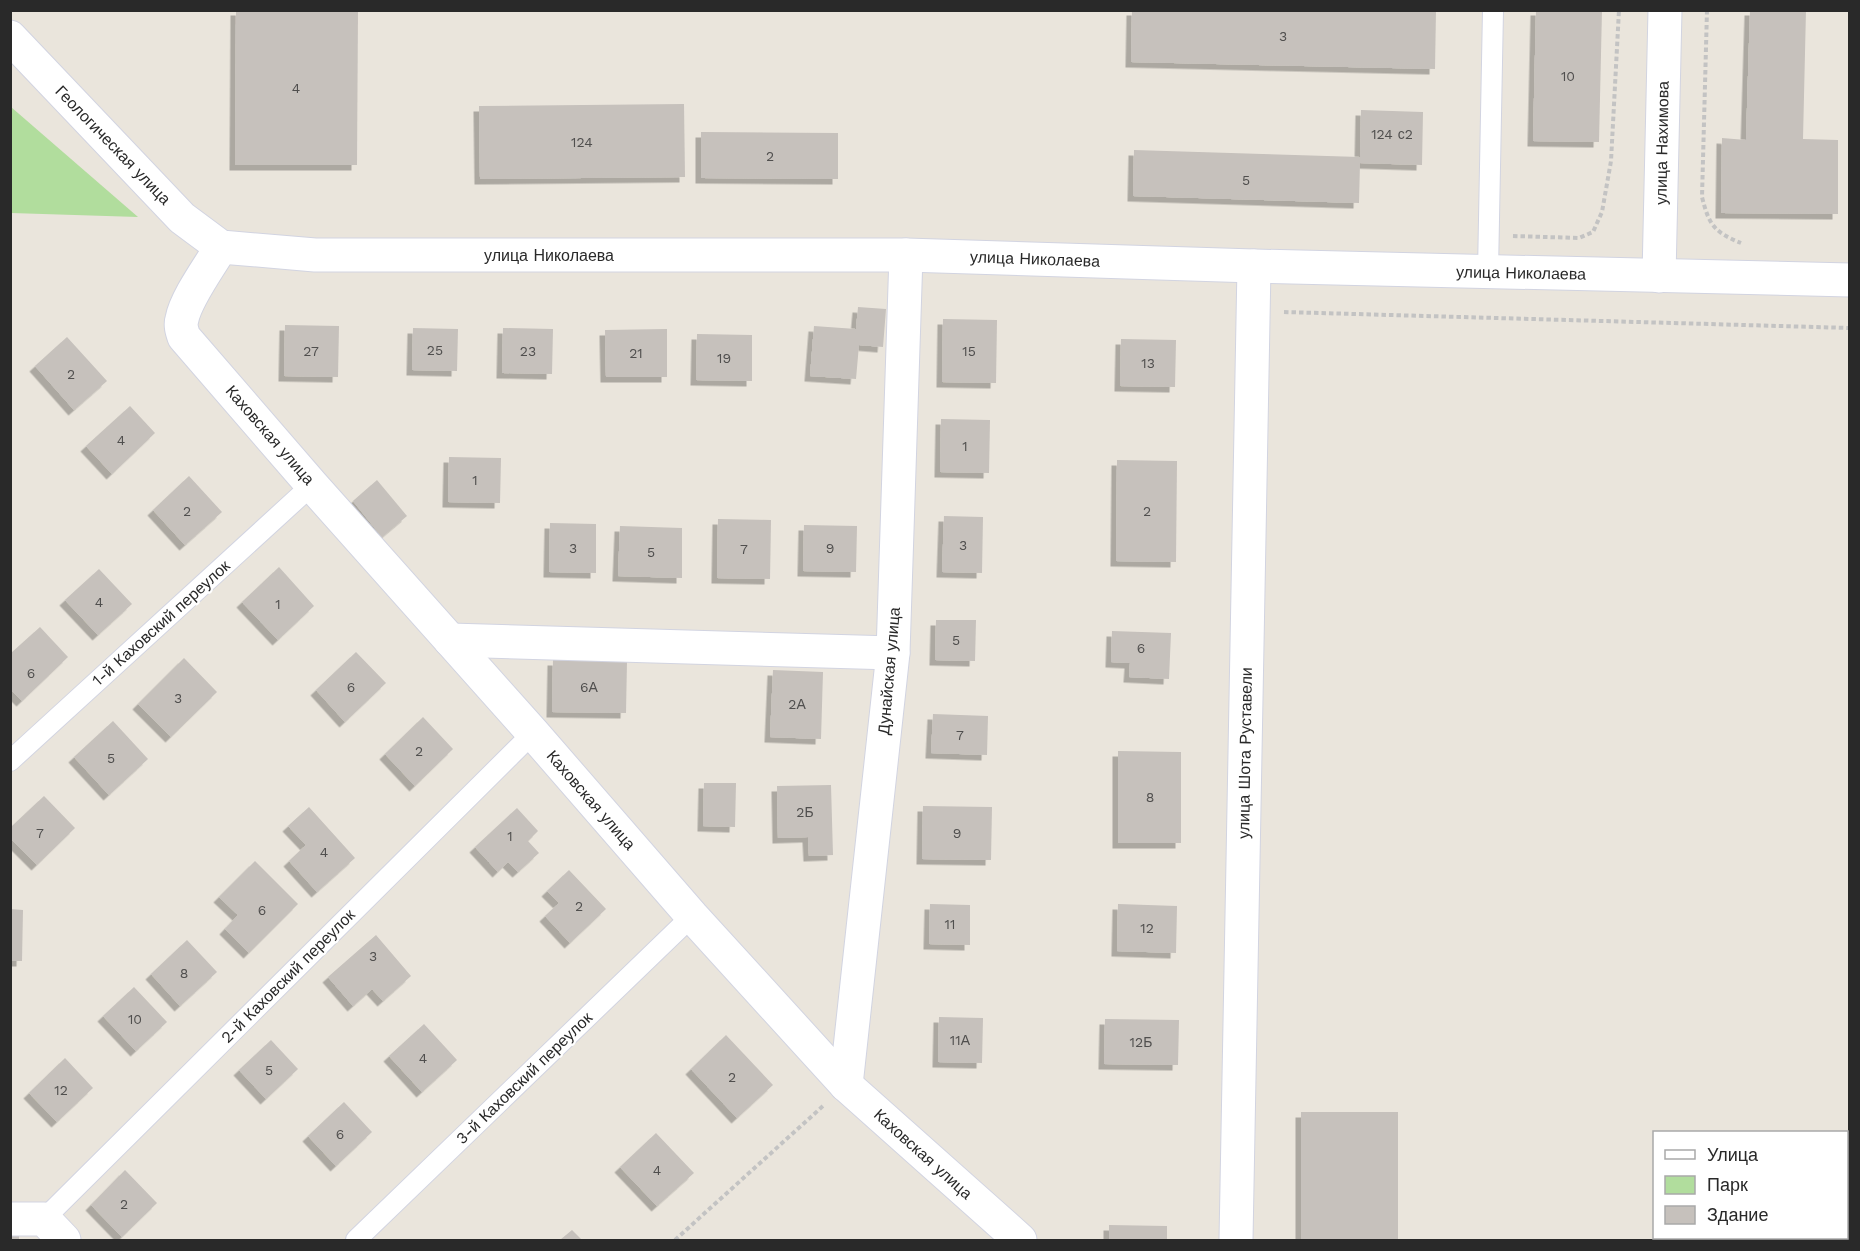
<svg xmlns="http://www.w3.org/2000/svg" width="1860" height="1251" font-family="'Work Sans',sans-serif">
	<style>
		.green { fill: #b1dd9d }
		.building { fill: #c6c1bc; filter: url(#shadow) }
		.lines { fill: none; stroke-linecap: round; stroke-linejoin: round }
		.lane-casing { stroke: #d2d4e1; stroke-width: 22 }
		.street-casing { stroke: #d2d4e1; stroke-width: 35 }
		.secondary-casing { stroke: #d2d4e1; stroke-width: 35 }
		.path { stroke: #c3c3c3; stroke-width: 4; stroke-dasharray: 4.5 3; stroke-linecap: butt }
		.lane { stroke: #fff; stroke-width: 20 }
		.street { stroke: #fff; stroke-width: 33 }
		.secondary { stroke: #fff; stroke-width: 33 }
		.labels { text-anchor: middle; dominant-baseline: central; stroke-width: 4.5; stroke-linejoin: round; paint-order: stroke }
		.number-label { font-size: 14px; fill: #504f4e }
		.street-label { font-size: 16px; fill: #292929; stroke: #fff }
	</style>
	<defs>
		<filter id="shadow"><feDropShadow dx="-5.5" dy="5.5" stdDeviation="0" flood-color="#0004"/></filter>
	</defs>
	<rect width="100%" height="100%" fill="#eae5dc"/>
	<!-- green -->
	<polygon class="green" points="11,107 138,217 11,213"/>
	<!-- building -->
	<g class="building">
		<polygon points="236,10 358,10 357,165 235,165"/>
		<polygon points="1132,10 1436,10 1435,69 1131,62"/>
		<polygon points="1536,10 1602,10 1599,142 1533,141"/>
		<polygon points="1750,10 1806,10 1803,139 1838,140 1838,214 1721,213 1722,138 1746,140"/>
		<polygon points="684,104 685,177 480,179 479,106"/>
		<polygon points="1361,110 1423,112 1422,165 1360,163 1359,203 1133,196 1134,150 1360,157"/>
		<polygon points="701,132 838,133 838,179 701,178"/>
		<polygon points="858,307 886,309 883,347 859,345 856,379 810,376 814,326 856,329"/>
		<polygon points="943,319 997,320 996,383 942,382"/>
		<polygon points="285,325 339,326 338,377 284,376"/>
		<polygon points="413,328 458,329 457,371 412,370"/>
		<polygon points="503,328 553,329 552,374 502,373"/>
		<polygon points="667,329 667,377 606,377 605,330"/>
		<polygon points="697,334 752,335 752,381 696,380"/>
		<polygon points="67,337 107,381 74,410 35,366"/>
		<polygon points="1121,339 1176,340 1175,387 1120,386"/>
		<polygon points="130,406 155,433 112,474 86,446"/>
		<polygon points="941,419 990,420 989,473 940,472"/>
		<polygon points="449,457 501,458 500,503 448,502"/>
		<polygon points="1117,460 1177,461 1176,562 1116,561"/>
		<polygon points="189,476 222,512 185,545 153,510"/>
		<polygon points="377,480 407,516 382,537 353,501"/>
		<polygon points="944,516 983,517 982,573 942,572"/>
		<polygon points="718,519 771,520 770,579 717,578"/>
		<polygon points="550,523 596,524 596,573 549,572"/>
		<polygon points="804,525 857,526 856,572 803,571"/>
		<polygon points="620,526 682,528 682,578 618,576"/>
		<polygon points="279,567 314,606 278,640 242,602"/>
		<polygon points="99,569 132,604 98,635 65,600"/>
		<polygon points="936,620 976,620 975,661 935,660"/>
		<polygon points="40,627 68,657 22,701 10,689 10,654"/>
		<polygon points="1112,631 1171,633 1169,679 1129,677 1130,663 1111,662"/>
		<polygon points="356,652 386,683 345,722 316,690"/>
		<polygon points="184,658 217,692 171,737 138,704"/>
		<polygon points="553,660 627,661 626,713 552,712"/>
		<polygon points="773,670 823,672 821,739 770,737"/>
		<polygon points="933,714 988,716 987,755 931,753"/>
		<polygon points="423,717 453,749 415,786 385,754"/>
		<polygon points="113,721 148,759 109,795 74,757"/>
		<polygon points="1118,751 1181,752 1181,843 1118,843"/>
		<polygon points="704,783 736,783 735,827 703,826"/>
		<polygon points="831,785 833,855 809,856 808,837 778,838 777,786"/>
		<polygon points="44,796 75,828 37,865 10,838 10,828"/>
		<polygon points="923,806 992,807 991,860 922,859"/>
		<polygon points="309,807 355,858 317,892 289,861 306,845 288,826"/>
		<polygon points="517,808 538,831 528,841 539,853 518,872 508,862 498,872 475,847"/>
		<polygon points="255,861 298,904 249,953 225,929 238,915 219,897"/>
		<polygon points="569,870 606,909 570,943 545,916 559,903 547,891"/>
		<polygon points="930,904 970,905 970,945 929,944"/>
		<polygon points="1118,904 1177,906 1176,953 1117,951"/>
		<polygon points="10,909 23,910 22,961 10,961"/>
		<polygon points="376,935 411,976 383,1001 372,989 353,1006 328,977"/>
		<polygon points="187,940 217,972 180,1006 151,974"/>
		<polygon points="134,987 167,1022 136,1051 103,1016"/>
		<polygon points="939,1017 983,1018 982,1063 938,1062"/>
		<polygon points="1105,1019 1179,1020 1178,1065 1104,1064"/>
		<polygon points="424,1024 457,1060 422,1092 389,1056"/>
		<polygon points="726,1035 773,1085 737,1118 691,1069"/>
		<polygon points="271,1040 298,1069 266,1099 239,1070"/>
		<polygon points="65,1058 93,1088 57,1122 29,1093"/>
		<polygon points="344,1102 372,1132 336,1166 308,1136"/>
		<rect x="1301" y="1112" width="97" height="128"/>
		<polygon points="656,1133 694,1173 657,1206 620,1167"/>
		<polygon points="125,1170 157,1203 122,1237 91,1205"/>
		<polygon points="1109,1225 1167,1226 1167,1240 1109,1240"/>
		<polygon points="572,1230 582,1240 560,1240"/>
		<rect x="10" y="1235" width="9" height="5"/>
	</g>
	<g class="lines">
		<!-- lane casing -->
		<g class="lane-casing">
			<g id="lane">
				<polyline points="1488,272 1493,10"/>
				<polyline points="10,761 312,485"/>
				<polyline points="44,1219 533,733"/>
				<polyline points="356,1240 692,916"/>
			</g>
		</g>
		<!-- street casing -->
		<g class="street-casing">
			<g id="street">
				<path d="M221,247C210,266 186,298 182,319C180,325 182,331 184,337L312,485L533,733L692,916L846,1085L1020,1240"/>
				<polyline points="450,640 893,653"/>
				<polyline points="846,1085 893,653 906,255"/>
				<polyline points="10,1219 44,1219 64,1240"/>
				<polyline points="1236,1240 1254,266"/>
			</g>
		</g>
		<!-- secondary casing -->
		<g class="secondary-casing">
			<g id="secondary">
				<polyline points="10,37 182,218 221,247 315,255 906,255 1254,266 1850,280"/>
				<polyline points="1659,276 1665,10"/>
			</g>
		</g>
		<!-- path -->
		<g class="path">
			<path d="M1707,10L1702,197C1709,225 1714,232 1741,243"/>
			<polyline points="1513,236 1579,238 1593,232 1602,212 1611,161 1619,10"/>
			<polyline points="1284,312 1850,328"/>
			<polyline points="675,1240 823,1106"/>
		</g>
		<!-- lane -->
		<use href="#lane" class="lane"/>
		<!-- street -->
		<use href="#street" class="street"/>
		<!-- secondary -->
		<use href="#secondary" class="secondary"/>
	</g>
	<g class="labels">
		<!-- number labels -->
		<g class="number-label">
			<text x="1283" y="36">3</text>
			<text x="1568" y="76">10</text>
			<text x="296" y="88">4</text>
			<text x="1392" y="134">124 с2</text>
			<text x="582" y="142">124</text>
			<text x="770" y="156">2</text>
			<text x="1246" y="180">5</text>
			<text x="435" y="350">25</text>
			<text x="311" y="351">27</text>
			<text x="528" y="351">23</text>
			<text x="969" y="351">15</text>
			<text x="636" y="353">21</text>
			<text x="724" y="358">19</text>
			<text x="1148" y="363">13</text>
			<text x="71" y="374">2</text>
			<text x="121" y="440">4</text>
			<text x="965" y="446">1</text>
			<text x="475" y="480">1</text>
			<text x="187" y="511">2</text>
			<text x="1147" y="511">2</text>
			<text x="963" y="545">3</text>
			<text x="573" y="548">3</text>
			<text x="830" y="548">9</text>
			<text x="744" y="549">7</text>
			<text x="651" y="552">5</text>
			<text x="99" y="602">4</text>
			<text x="278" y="604">1</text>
			<text x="956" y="640">5</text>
			<text x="1141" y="648">6</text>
			<text x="31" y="673">6</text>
			<text x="351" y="687">6</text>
			<text x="589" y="687">6А</text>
			<text x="178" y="698">3</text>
			<text x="797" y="704">2А</text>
			<text x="960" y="735">7</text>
			<text x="419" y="751">2</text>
			<text x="111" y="758">5</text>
			<text x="1150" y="797">8</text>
			<text x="805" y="812">2Б</text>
			<text x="40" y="833">7</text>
			<text x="957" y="833">9</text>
			<text x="510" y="836">1</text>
			<text x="324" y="852">4</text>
			<text x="579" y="906">2</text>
			<text x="262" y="910">6</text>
			<text x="950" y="924">11</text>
			<text x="1147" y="928">12</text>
			<text x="373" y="956">3</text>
			<text x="184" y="973">8</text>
			<text x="135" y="1019">10</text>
			<text x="960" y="1040">11А</text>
			<text x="1141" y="1042">12Б</text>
			<text x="423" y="1058">4</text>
			<text x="269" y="1070">5</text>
			<text x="732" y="1077">2</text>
			<text x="61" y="1090">12</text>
			<text x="340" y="1134">6</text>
			<text x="657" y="1170">4</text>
			<text x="124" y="1204">2</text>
		</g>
		<!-- street labels -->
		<g class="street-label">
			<text transform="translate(1662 143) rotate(-89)">улица Нахимова</text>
			<text transform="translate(113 145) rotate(46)">Геологическая улица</text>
			<text x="549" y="255">улица Николаева</text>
			<text transform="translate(1035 259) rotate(2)">улица Николаева</text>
			<text transform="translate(1521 273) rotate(1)">улица Николаева</text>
			<text transform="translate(270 435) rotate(49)">Каховская улица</text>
			<text transform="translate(161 623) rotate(-42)">1-й Каховский переулок</text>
			<text transform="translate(889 671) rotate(-85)">Дунайская улица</text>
			<text transform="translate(1245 753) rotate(-89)">улица Шота Руставели</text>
			<text transform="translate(591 800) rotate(49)">Каховская улица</text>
			<text transform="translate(288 976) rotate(-45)">2-й Каховский переулок</text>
			<text transform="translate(524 1078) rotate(-44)">3-й Каховский переулок</text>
			<text transform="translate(923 1154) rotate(42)">Каховская улица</text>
		</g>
	</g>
	<!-- border -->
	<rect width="1860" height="1251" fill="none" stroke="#292929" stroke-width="24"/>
	<!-- legend -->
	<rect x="1653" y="1131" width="195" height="108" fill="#ffffff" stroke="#a9a9a9" stroke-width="1.5"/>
	<rect x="1665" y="1150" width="30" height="9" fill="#ffffff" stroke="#a9a9a9" stroke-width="1.5"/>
	<text x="1707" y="1161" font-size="18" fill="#292929">Улица</text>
	<rect x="1665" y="1176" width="30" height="18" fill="#b1dd9d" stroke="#a9a9a9" stroke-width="1.5"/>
	<text x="1707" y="1191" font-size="18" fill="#292929">Парк</text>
	<rect x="1665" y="1206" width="30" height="18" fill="#c6c1bc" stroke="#a9a9a9" stroke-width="1.5"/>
	<text x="1707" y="1221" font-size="18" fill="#292929">Здание</text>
</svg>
